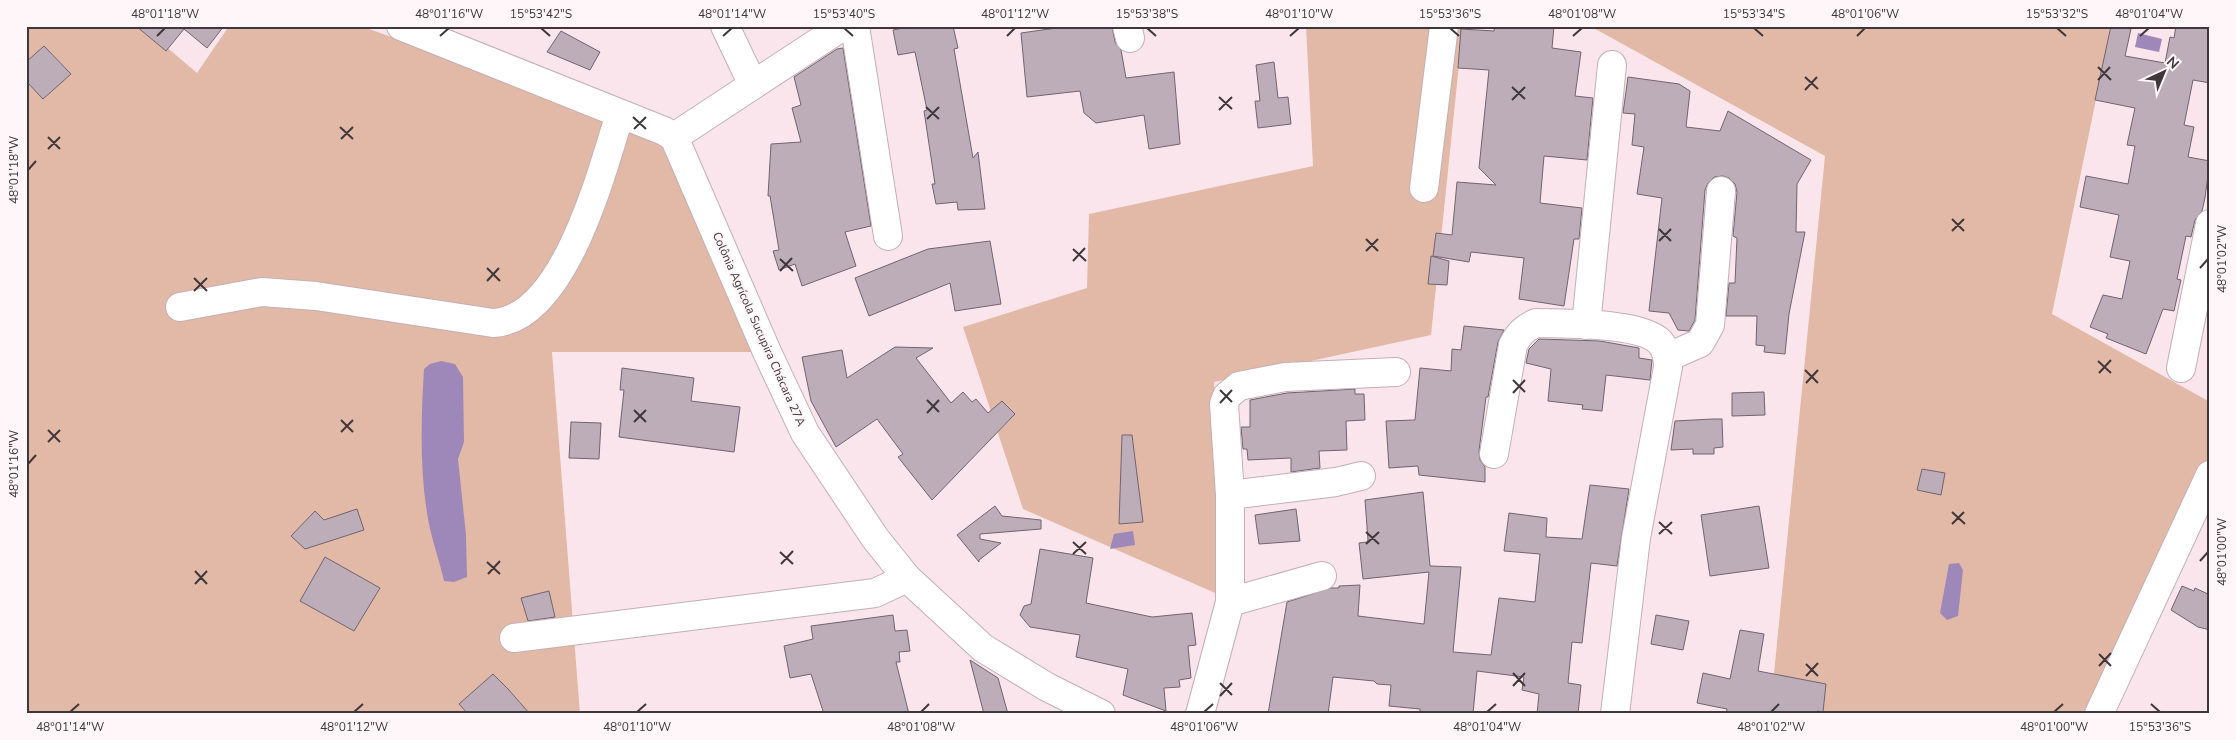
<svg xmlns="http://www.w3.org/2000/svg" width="2236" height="740" font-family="'Nunito Sans',sans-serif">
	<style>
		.green { fill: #e2b9a6 }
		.water { fill: #9e88b9 }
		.building { fill: #bcadb9; stroke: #71646f }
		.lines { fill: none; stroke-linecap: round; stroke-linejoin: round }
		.minor-casing { stroke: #c3afb5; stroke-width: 30 }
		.minor { stroke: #fff; stroke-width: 28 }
		.ticks { fill: none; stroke: #3f373a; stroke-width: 2 }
		.labels { text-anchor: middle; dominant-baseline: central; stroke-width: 4; stroke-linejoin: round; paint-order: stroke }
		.street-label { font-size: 12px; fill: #3f373a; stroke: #fff6f9 }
		.neatline { fill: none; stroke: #3f373a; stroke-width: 2 }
		.ticks-label { font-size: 12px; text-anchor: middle; fill: #3f373a }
	</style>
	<rect width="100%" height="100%" fill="#fae5ec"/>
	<!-- green -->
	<g class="green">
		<polygon points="26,26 142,26 197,73 229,26 361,26 672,139 765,352 552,352 580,714 26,714"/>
		<polygon points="1306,26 1463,26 1431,335 1214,382 1229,599 1023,509 963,327 1087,288 1089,214 1313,166"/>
		<polygon points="1590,26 2111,26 2052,314 2210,402 2210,473 2104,714 1770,714 1825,156"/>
	</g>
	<!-- water -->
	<g class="water">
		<polygon points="2138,33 2162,39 2159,52 2135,47"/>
		<path d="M441,361L455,364L463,377L464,442L458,459L466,535L467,577L454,582L444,581C440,563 434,546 430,529C419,478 421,420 424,369L430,364Z"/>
		<polygon points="1133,531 1135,545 1110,549 1114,534"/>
		<polygon points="1959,563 1963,570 1958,616 1947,620 1940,613 1949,564"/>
	</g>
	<!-- building -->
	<g class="building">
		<polygon points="136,26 224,26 207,48 184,29 166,51"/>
		<polygon points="912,26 953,26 958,48 954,49 973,158 978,152 985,209 958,210 957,202 936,204 932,184 935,184 924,111 927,110 915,52 898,55 893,30"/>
		<polygon points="1070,26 1112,26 1115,42 1121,50 1126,78 1174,72 1180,144 1149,149 1144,115 1096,123 1084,113 1080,91 1027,97 1021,33"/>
		<polygon points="1495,26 1554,26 1552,48 1581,52 1575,96 1593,98 1587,160 1544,156 1540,203 1582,208 1579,239 1574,239 1564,306 1519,299 1524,258 1471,252 1469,262 1433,256 1436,233 1452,235 1457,182 1496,185 1479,168 1489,70 1458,68 1461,29 1494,31"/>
		<polygon points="2111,26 2131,29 2125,56 2165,63 2170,37 2174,38 2176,26 2210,26 2210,83 2193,80 2184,125 2194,127 2188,157 2210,161 2205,198 2202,211 2195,220 2191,237 2186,236 2177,279 2181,280 2174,311 2163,309 2146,354 2106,338 2108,334 2090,327 2103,295 2122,299 2130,261 2110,257 2119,215 2080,207 2086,176 2128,184 2135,146 2127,145 2135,108 2095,100"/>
		<polygon points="561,31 600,52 590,70 547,52"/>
		<polygon points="44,46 71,74 43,99 26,81 26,62"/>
		<polygon points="843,48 871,226 845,232 856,266 802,286 795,264 779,270 773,251 779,250 770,196 768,196 771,144 801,142 792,108 801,105 794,77 837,49"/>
		<polygon points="1274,62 1278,98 1288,97 1291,124 1258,128 1255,101 1260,101 1256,65"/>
		<polygon points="1628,77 1679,84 1690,91 1686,127 1720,131 1728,111 1811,160 1797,184 1796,232 1805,232 1789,314 1785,354 1764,352 1765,346 1756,345 1757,316 1726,316 1729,283 1735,283 1737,238 1733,236 1737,192 1735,184 1729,178 1723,176 1714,177 1708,183 1705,190 1695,320 1689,331 1678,330 1669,313 1649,311 1662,198 1637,194 1644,147 1632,145 1635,114 1623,113"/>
		<polygon points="990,241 1001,304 955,311 950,283 869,316 855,278 928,249"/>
		<polygon points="1431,256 1449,261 1447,285 1428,284"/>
		<polygon points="1464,326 1504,330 1498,342 1488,397 1486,397 1479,451 1480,460 1485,467 1485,482 1419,475 1418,466 1389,468 1386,421 1415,420 1420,368 1451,371 1452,349 1461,350"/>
		<polygon points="1539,339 1600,341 1639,348 1639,358 1652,360 1650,380 1606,375 1602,411 1582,409 1583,405 1548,401 1551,369 1526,363 1529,349"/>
		<polygon points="895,347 933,348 916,358 951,403 963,392 972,402 976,399 988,413 1002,401 1015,414 932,500 898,457 903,454 877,419 836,447 811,401 802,357 842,350 847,378"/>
		<polygon points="622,368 694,378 691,401 740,407 734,452 619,437 624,390 620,390"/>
		<polygon points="1355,389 1355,394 1364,394 1365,420 1346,421 1347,450 1319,451 1320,468 1291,472 1291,458 1248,460 1247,449 1243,449 1241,427 1250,427 1250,400 1287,393"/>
		<polygon points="1764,392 1765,415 1732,416 1732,393"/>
		<polygon points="1713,419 1722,419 1723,447 1714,448 1714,454 1693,454 1693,449 1671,450 1675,421"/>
		<polygon points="571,422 601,423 599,459 569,458"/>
		<polygon points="1122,435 1132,435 1143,522 1119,524"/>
		<polygon points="1922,469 1945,473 1941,495 1917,490"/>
		<polygon points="1590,485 1629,489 1617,566 1591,563 1582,643 1572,642 1568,683 1581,685 1578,714 1537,714 1539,694 1522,690 1524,677 1477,671 1473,714 1420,714 1420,709 1389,706 1391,685 1377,684 1374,681 1333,677 1328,714 1268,714 1287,602 1331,588 1339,588 1339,586 1360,585 1358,616 1424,624 1429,572 1363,579 1359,543 1367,542 1368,540 1365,500 1423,492 1430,566 1461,567 1453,652 1491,655 1499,598 1535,602 1540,554 1504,551 1509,513 1547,518 1546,537 1582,539"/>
		<polygon points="995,506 1002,516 1041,520 1041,529 980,534 980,539 1001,543 979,560 979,562 957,535"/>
		<polygon points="1759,506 1769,568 1710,576 1701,515"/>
		<polygon points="357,509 364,530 305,549 291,536 315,511 324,520"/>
		<polygon points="1296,509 1300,541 1259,544 1255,515"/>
		<polygon points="1040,549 1093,558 1086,603 1152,617 1192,613 1196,645 1188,646 1191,678 1179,680 1180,687 1164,688 1166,711 1123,695 1128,669 1076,657 1080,635 1030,627 1020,615 1024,606 1031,604"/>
		<polygon points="325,557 380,588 354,631 300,601"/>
		<polygon points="2182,586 2194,591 2195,588 2210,595 2210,630 2198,627 2171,610"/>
		<polygon points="549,591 555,617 528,621 521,598"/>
		<polygon points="893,615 895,631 907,630 910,651 899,652 900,662 896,662 909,714 824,714 811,674 790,678 784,646 813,639 811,626"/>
		<polygon points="1656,615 1689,621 1683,650 1651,644"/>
		<polygon points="1740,630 1764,634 1758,671 1826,684 1823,712 1817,711 1817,714 1726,714 1727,709 1697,703 1703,673 1730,679"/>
		<polygon points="970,660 998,678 1008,714 984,714"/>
		<polygon points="493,674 508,689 530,714 468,714 459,704"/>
	</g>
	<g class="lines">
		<!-- minor casing -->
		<g class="minor-casing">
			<g id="minor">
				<polyline points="401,26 664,131 674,137 767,352 805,433 875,538 907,578 983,648 1047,687 1101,714"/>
				<polyline points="855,26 888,236"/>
				<polyline points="1127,26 1130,38"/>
				<polyline points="753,85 843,26"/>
				<polyline points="674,137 753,85 725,26"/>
				<polyline points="1424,188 1444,26"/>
				<path d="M180,307L262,292L316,296L493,323C565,320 602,170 620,114"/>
				<polyline points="1586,325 1612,65"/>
				<polyline points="1668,357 1700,343 1710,325 1721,191"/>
				<polyline points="2181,368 2210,224"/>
				<path d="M1494,454L1513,345C1519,333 1525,328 1536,323C1565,324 1640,322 1660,342C1666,349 1668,358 1668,367L1636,538L1615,714"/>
				<polyline points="1230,495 1336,482 1361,476"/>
				<polyline points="1230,602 1322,576"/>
				<polyline points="514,638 875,593 907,578"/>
				<polyline points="1200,714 1230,602 1230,495 1224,404 1227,396 1239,386 1285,377 1396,372"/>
				<polyline points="2099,714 2210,475"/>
			</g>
		</g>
		<!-- minor -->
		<use href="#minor" class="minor"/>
	</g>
	<!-- ticks -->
	<path class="ticks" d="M541,28L550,36M844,28L853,36M1147,28L1156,36M1450,28L1459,36M1754,28L1763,36M2057,28L2066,36M157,36L165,28M440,36L449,28M723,36L732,28M1007,36L1015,28M1290,36L1299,28M1573,36L1582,28M1857,36L1865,28M2140,36L2149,28M2098,67L2111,80M1805,77L1818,89M2098,80L2110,67M1512,87L1525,99M1805,90L1817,77M1219,97L1232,109M1512,100L1525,87M926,107L939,119M1219,110L1232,97M633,117L646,129M927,119L939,107M340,127L353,139M634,129L646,117M48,137L60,149M341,139L353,127M48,149L60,137M28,170L36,161M1952,219L1964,231M1659,229L1671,241M1952,231L1964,219M1366,239L1378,251M1659,241L1671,229M1073,249L1086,261M1366,251L1378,239M780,259L793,271M1073,261L1085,248M487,268L500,281M2200,268L2208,259M780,271L792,258M194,278L207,291M487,281L499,268M194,291L207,278M2098,361L2111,373M1805,370L1818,383M2099,373L2111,360M1513,380L1525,392M1806,383L1818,370M1220,390L1232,402M1513,393L1525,380M927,400L939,412M1220,403L1232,390M634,410L646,422M927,413L939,400M341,420L353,432M634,422L646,410M48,430L60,442M341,432L353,420M48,442L60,430M28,464L36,455M1952,512L1965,524M1659,522L1672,534M1952,524L1964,512M1366,532L1379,544M1659,534L1672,522M1073,542L1086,554M1366,544L1379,532M780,552L793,564M1073,554L1086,542M2200,561L2208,552M487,562L500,574M781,564L793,551M195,571L207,584M488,574L500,561M195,584L207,571M2099,654L2111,666M1806,664L1818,676M2099,666L2111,653M1513,673L1525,686M1806,676L1818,663M1220,683L1232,695M1513,686L1525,673M1220,696L1232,683M2151,704L2160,712M70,712L79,704M354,712L363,704M637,712L646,704M921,712L929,704M1204,712L1213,704M1487,712L1496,704M1771,712L1779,704M2054,712L2063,704"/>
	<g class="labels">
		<!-- street labels -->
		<g class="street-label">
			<text transform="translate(759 329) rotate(66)">Colônia Agrícola Sucupira Chácara 27A</text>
		</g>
	</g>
	<!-- border -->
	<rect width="2236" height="740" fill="none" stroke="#fff6f9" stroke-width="55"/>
	<!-- north arrow -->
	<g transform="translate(2164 72) rotate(44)" stroke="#fff6f9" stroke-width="4" paint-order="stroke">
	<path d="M0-4L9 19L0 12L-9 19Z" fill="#3f373a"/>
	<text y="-8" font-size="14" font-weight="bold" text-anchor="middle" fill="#3f373a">N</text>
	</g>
	<rect x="28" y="28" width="2180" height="684" class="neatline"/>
	<g class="ticks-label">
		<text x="165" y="18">48°01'18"W</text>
		<text x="449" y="18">48°01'16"W</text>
		<text x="541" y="18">15°53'42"S</text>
		<text x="732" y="18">48°01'14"W</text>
		<text x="844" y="18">15°53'40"S</text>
		<text x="1015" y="18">48°01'12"W</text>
		<text x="1147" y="18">15°53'38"S</text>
		<text x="1299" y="18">48°01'10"W</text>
		<text x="1450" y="18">15°53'36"S</text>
		<text x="1582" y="18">48°01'08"W</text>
		<text x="1754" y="18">15°53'34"S</text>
		<text x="1865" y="18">48°01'06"W</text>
		<text x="2057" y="18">15°53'32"S</text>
		<text x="2149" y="18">48°01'04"W</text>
		<text transform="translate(14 170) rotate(-90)" y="4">48°01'18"W</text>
		<text transform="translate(2222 259) rotate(-90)" y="4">48°01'02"W</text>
		<text transform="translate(14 464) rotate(-90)" y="4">48°01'16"W</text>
		<text transform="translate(2222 552) rotate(-90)" y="4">48°01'00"W</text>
		<text x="70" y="731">48°01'14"W</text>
		<text x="354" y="731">48°01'12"W</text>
		<text x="637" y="731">48°01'10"W</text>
		<text x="921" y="731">48°01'08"W</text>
		<text x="1204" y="731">48°01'06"W</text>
		<text x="1487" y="731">48°01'04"W</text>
		<text x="1771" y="731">48°01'02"W</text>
		<text x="2054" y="731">48°01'00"W</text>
		<text x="2160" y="731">15°53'36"S</text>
	</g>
</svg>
